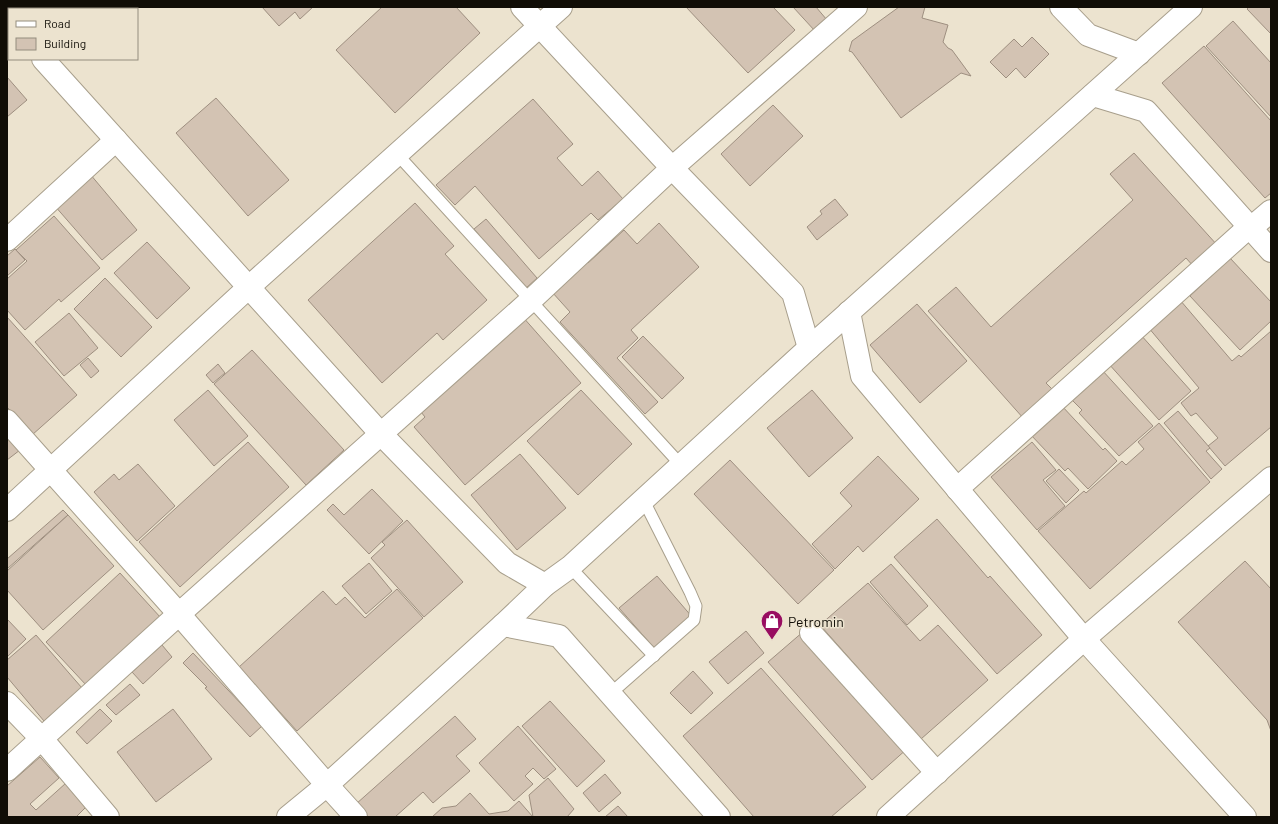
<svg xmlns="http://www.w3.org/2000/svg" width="1278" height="824" font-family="Barlow,sans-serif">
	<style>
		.building { fill: #d3c3b3; stroke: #9e8f80 }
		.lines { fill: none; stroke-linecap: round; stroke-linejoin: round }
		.lane-casing { stroke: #a89f8c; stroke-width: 13 }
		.street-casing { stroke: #a89f8c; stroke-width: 24 }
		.secondary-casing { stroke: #a89f8c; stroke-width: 24 }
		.lane { stroke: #fff; stroke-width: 11 }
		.street { stroke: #fff; stroke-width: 22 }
		.secondary { stroke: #fff; stroke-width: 22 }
		.labels { text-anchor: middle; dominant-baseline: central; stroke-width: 3; stroke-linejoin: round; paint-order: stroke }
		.poi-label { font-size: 14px; fill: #100d06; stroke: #ece3cf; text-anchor: start }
	</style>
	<rect width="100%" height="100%" fill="#ece3cf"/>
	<!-- building -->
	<g class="building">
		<polygon points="46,7 99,7 101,9 48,9"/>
		<polygon points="262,7 313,7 300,19 295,12 279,26"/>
		<polygon points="382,7 456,7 480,33 395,113 336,50"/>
		<polygon points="686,7 773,7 795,30 748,73"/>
		<polygon points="793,7 816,7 827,20 815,31"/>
		<polygon points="899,7 925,7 922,18 948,25 943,42 948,48 952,50 971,76 961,73 901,118 852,52 849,51 852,41"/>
		<polygon points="1249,7 1271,7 1271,34 1247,9"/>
		<polygon points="1233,21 1271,63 1271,117 1206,46"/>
		<polygon points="1032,37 1049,54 1025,78 1016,68 1006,78 990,62 1014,39 1022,47"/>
		<polygon points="1204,46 1271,121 1271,193 1265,198 1162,83"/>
		<polygon points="7,77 27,100 7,117"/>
		<polygon points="216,98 289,180 248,216 176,133"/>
		<polygon points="533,99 573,144 557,158 582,186 598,171 623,199 598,220 591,213 539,259 475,186 455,205 436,185"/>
		<polygon points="773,105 803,136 750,186 721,154"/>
		<polygon points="1134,153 1218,246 1194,267 1186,258 1046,383 1055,392 1024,419 928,311 956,287 991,327 1133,200 1110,174"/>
		<polygon points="90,174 137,230 102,260 54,205"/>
		<polygon points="835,199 848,215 817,240 807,227 822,214 820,211"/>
		<polygon points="415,203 454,246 445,254 487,300 443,340 437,333 382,383 308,300"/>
		<polygon points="54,216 100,268 61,302 59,299 25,330 7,310 7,279 27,261 16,250"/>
		<polygon points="486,219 537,278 525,289 474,229"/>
		<polygon points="659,223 699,267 631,330 638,338 617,358 658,402 645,414 560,322 570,312 552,292 587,260 588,263 624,230 637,244"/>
		<polygon points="147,242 190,288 157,319 114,273"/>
		<polygon points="15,249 25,260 7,276 7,256"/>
		<polygon points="1230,258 1271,302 1271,321 1240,350 1190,296"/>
		<polygon points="105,278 152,327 121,357 74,309"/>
		<polygon points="1180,300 1232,361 1239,355 1241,357 1271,331 1271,427 1225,466 1208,446 1218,438 1196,413 1191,416 1181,403 1199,388 1148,327"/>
		<polygon points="917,304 967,361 920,403 870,345"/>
		<polygon points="69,313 98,348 64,376 35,342"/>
		<polygon points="522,316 581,383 465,485 414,427 425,417 417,407"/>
		<polygon points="7,317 77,395 32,435 7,407"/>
		<polygon points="1140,334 1191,391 1159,420 1108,363"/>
		<polygon points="643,336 684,378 662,399 622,357"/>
		<polygon points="252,350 344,450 306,485 214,384"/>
		<polygon points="88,358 99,371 91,378 80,365"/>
		<polygon points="218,364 225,373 213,383 206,375"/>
		<polygon points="1102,370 1153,426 1119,456 1079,413 1082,410 1071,399"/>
		<polygon points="208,390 248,436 214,466 174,420"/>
		<polygon points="581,390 632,444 578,495 527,441"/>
		<polygon points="812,390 853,438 809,477 767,428"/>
		<polygon points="1061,405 1103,450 1105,448 1117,461 1088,489 1068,468 1065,471 1030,434"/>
		<polygon points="1178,411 1210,448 1206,451 1222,469 1211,479 1164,423"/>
		<polygon points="1159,423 1210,482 1090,589 1038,531 1084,491 1086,493 1122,461 1126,465 1144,449 1138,442"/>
		<polygon points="7,435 20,450 7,460"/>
		<polygon points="248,442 289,487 180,587 139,542"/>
		<polygon points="1032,442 1056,470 1043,480 1065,506 1037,530 991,477"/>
		<polygon points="520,454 566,508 517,550 471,495"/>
		<polygon points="878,456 919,499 863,552 858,546 835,569 812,544 852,506 840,493"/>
		<polygon points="730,460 834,570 798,604 694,494"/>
		<polygon points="138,464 175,506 137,541 94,492 114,474 119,480"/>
		<polygon points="1059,469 1079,490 1066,503 1046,481"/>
		<polygon points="372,489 403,521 369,554 327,510 333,504 344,515"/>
		<polygon points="63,510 68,515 7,569 7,559"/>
		<polygon points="68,515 114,566 43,630 7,590 7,571"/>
		<polygon points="937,519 988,578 990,576 1042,635 997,674 894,557"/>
		<polygon points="407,520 463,582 424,617 371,558 385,545 382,542"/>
		<polygon points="1245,561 1271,589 1271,731 1267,720 1178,622"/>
		<polygon points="369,563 392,591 366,614 342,586"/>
		<polygon points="891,564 928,606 907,625 870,582"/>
		<polygon points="120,573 161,618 87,686 46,642"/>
		<polygon points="657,576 693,618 656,650 619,608"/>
		<polygon points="868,583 920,641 938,625 988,680 921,739 820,625"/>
		<polygon points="397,589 423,618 297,731 239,667 323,591 336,605 345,597 365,618"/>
		<polygon points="7,619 26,639 7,657"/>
		<polygon points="746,631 764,653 728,684 709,662"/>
		<polygon points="804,631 908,748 872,780 768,662"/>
		<polygon points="36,635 82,688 44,721 7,677 7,660"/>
		<polygon points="162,645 172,657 143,684 132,672"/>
		<polygon points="193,653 262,726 250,737 205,688 207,687 183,663"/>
		<polygon points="761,668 866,787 831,817 754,817 683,736"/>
		<polygon points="693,671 713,693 691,714 670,693"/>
		<polygon points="130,684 140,695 116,715 106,705"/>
		<polygon points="550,701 605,761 577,787 522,726"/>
		<polygon points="100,709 112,721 87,744 76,732"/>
		<polygon points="173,709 212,759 156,802 117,752"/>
		<polygon points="455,716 476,739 456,756 470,771 433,803 423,792 395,817 368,817 356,804"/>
		<polygon points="518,726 556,769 544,779 533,768 525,776 533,784 514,801 479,763"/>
		<polygon points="40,757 59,778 30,804 36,810 66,783 87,806 76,817 7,817 7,786"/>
		<polygon points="605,774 621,793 599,812 583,793"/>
		<polygon points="548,778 574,809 567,817 432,817 442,808 456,806 470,793 489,814 508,811 519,801 533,817 529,795"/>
		<polygon points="618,806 628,817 605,817"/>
	</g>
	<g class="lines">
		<!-- lane casing -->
		<g class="lane-casing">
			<g id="lane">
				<polyline points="397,154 681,465"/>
				<polyline points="570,567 654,656"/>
				<polyline points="610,694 694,620 696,606 690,592 643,499"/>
			</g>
		</g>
		<!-- street casing -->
		<g class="street-casing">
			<g id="street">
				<polyline points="522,7 672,168 793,293 809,348"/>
				<polyline points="1061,7 1088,35 1139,54"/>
				<polyline points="7,19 9,21"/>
				<polyline points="43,59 381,434 507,563 545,585"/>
				<polyline points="1093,95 1146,111 1271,251"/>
				<polyline points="1251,228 1271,211"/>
				<polyline points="7,240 116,140"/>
				<polyline points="849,312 862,376 1084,639 1245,817"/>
				<polyline points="7,421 179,614 327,785 356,817"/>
				<polyline points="957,489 1249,227"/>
				<polyline points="7,510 249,287 561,7"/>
				<polyline points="503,625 559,636 719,817"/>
				<polyline points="811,633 937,773"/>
				<polyline points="7,703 42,739 108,817"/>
				<polyline points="7,770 179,614 530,301 672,168 856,7"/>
				<polyline points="888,817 1084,639 1271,478"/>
			</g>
		</g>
		<!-- secondary casing -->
		<g class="secondary-casing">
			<polyline id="secondary" points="288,817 327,785 503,625 545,585 570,567 809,348 1191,7"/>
		</g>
		<!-- lane -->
		<use href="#lane" class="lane"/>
		<!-- street -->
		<use href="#street" class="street"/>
		<!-- secondary -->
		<use href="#secondary" class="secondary"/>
	</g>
	<!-- icons -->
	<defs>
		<g id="shop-pin" transform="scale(1.15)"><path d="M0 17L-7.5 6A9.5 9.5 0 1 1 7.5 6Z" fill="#980d61" stroke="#ece3cf"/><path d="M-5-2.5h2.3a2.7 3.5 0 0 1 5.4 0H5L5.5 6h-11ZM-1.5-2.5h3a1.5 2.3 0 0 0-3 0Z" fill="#fff"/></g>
	</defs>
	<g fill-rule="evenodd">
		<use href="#shop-pin" x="772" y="621"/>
	</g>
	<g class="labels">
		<!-- poi labels -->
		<g class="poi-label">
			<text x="788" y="621">Petromin</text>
		</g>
	</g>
	<!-- border -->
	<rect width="1278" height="824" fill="none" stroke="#100d06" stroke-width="16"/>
	<!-- legend -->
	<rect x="8" y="8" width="130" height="52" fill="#ece3cf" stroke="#948d7f"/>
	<rect x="16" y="21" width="20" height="6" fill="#ffffff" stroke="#948d7f"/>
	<text x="44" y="28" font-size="12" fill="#100d06">Road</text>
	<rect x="16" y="38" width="20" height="12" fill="#d3c3b3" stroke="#948d7f"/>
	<text x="44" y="48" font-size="12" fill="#100d06">Building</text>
</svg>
